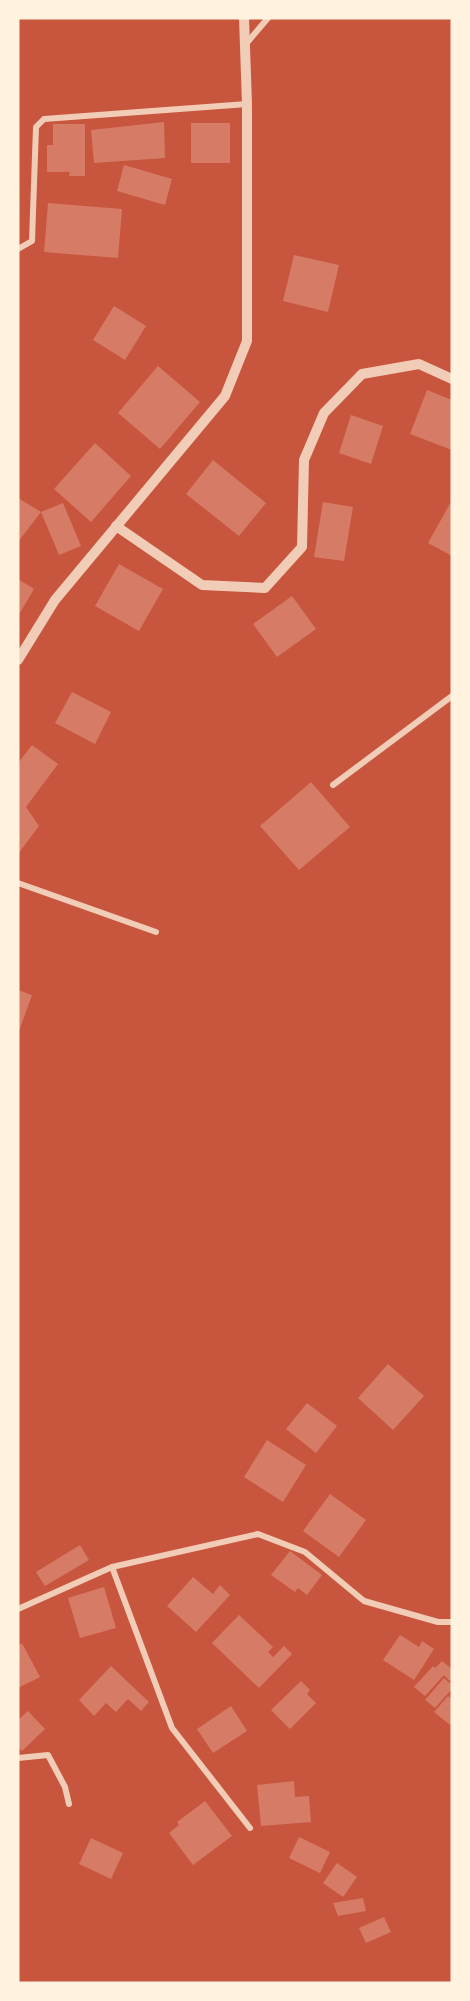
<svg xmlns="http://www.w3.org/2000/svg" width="470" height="2001" font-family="Figtree,sans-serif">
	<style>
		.building { fill: #d67c66 }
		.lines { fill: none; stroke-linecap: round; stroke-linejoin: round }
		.minor { stroke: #f1ccb7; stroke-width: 6 }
		.tertiary { stroke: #f1ccb7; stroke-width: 10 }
	</style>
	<rect width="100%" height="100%" fill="#c8553d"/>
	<!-- building -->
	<g class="building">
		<polygon points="164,122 165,158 94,163 91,130"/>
		<rect x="191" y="123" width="39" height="40"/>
		<polygon points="53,124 85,124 85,176 69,176 70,172 47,172 47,145 53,145"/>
		<polygon points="124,165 172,179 165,205 117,191"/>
		<polygon points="48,203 122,209 118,258 44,252"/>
		<polygon points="294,255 339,265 328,312 283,301"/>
		<polygon points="114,306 146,326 125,360 93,340"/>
		<polygon points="158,366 200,402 160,449 118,413"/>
		<polygon points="427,390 452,400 452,450 410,434"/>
		<polygon points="351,415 383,426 371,464 339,453"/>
		<polygon points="95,443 131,476 91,522 54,489"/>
		<polygon points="213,460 266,503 239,536 186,494"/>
		<polygon points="18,498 41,512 18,542"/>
		<polygon points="452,500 452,556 428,543"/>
		<polygon points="323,502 353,507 344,561 314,557"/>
		<polygon points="63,503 81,546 59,555 41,512"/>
		<polygon points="119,564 163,589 139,631 95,606"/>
		<polygon points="18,579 34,589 20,613 18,612"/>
		<polygon points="292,596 316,629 277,657 253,624"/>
		<polygon points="72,692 111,712 95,744 55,723"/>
		<polygon points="32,745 58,764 26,807 39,826 18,854 18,763"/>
		<polygon points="311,782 350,827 299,870 260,826"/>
		<polygon points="18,990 32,995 18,1034"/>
		<polygon points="388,1364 424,1396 393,1430 358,1398"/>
		<polygon points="307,1403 337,1426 316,1453 286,1429"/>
		<polygon points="267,1440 306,1465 283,1502 244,1477"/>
		<polygon points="330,1494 366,1520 339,1557 303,1531"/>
		<polygon points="80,1545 89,1560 45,1586 36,1572"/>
		<polygon points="290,1551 322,1575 307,1595 298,1588 295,1592 271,1575"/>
		<polygon points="193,1577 213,1594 220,1585 230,1595 196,1632 167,1606"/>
		<polygon points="104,1587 116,1628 80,1638 68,1598"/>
		<polygon points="239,1615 273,1647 268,1652 273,1657 284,1646 292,1654 259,1688 212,1643"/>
		<polygon points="400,1635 419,1647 422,1641 434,1649 414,1680 383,1660"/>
		<polygon points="22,1643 40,1677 18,1688 18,1646"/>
		<polygon points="442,1661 452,1669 452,1678 450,1681 444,1675 425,1696 414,1687 433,1666 435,1668"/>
		<polygon points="111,1666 149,1702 141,1711 128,1699 116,1712 106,1703 94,1716 79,1700"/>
		<polygon points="444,1678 452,1685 452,1689 435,1708 425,1700"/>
		<polygon points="301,1681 310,1690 307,1694 316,1703 290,1729 271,1710"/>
		<polygon points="448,1696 452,1699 452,1723 450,1725 434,1712"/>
		<polygon points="231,1706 247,1731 213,1753 197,1729"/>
		<polygon points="28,1711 45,1729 22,1751 18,1747 18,1720"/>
		<polygon points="294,1781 295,1797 309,1796 311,1822 261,1826 257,1785"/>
		<polygon points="205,1801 232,1836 193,1865 169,1833 179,1825 177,1822"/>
		<polygon points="299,1837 330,1852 320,1873 289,1858"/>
		<polygon points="91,1838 123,1853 111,1879 79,1864"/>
		<polygon points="337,1863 357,1877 343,1897 323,1883"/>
		<polygon points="363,1898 366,1911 338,1916 333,1903"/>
		<polygon points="384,1917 391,1932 366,1943 359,1928"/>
	</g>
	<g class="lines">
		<!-- minor -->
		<g class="minor">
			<polyline points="245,45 268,18"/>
			<polyline points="18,249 32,241 36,127 44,119 247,104"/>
			<polyline points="333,785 452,696"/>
			<polyline points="18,883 156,932"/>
			<polyline points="112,1567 172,1728 250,1828"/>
			<polyline points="18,1609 112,1567 258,1534 305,1552 364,1601 438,1622 452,1622"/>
			<polyline points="18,1758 48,1755 65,1787 69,1804"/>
		</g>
		<!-- tertiary -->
		<g class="tertiary">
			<polyline points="116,526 202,585 265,588 302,547 304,460 324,413 362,374 419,364 452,379"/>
			<polyline points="18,660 55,600 225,396 247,341 247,104 244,18"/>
		</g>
	</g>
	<!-- border -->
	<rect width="470" height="2001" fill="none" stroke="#fff3e0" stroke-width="39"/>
</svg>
